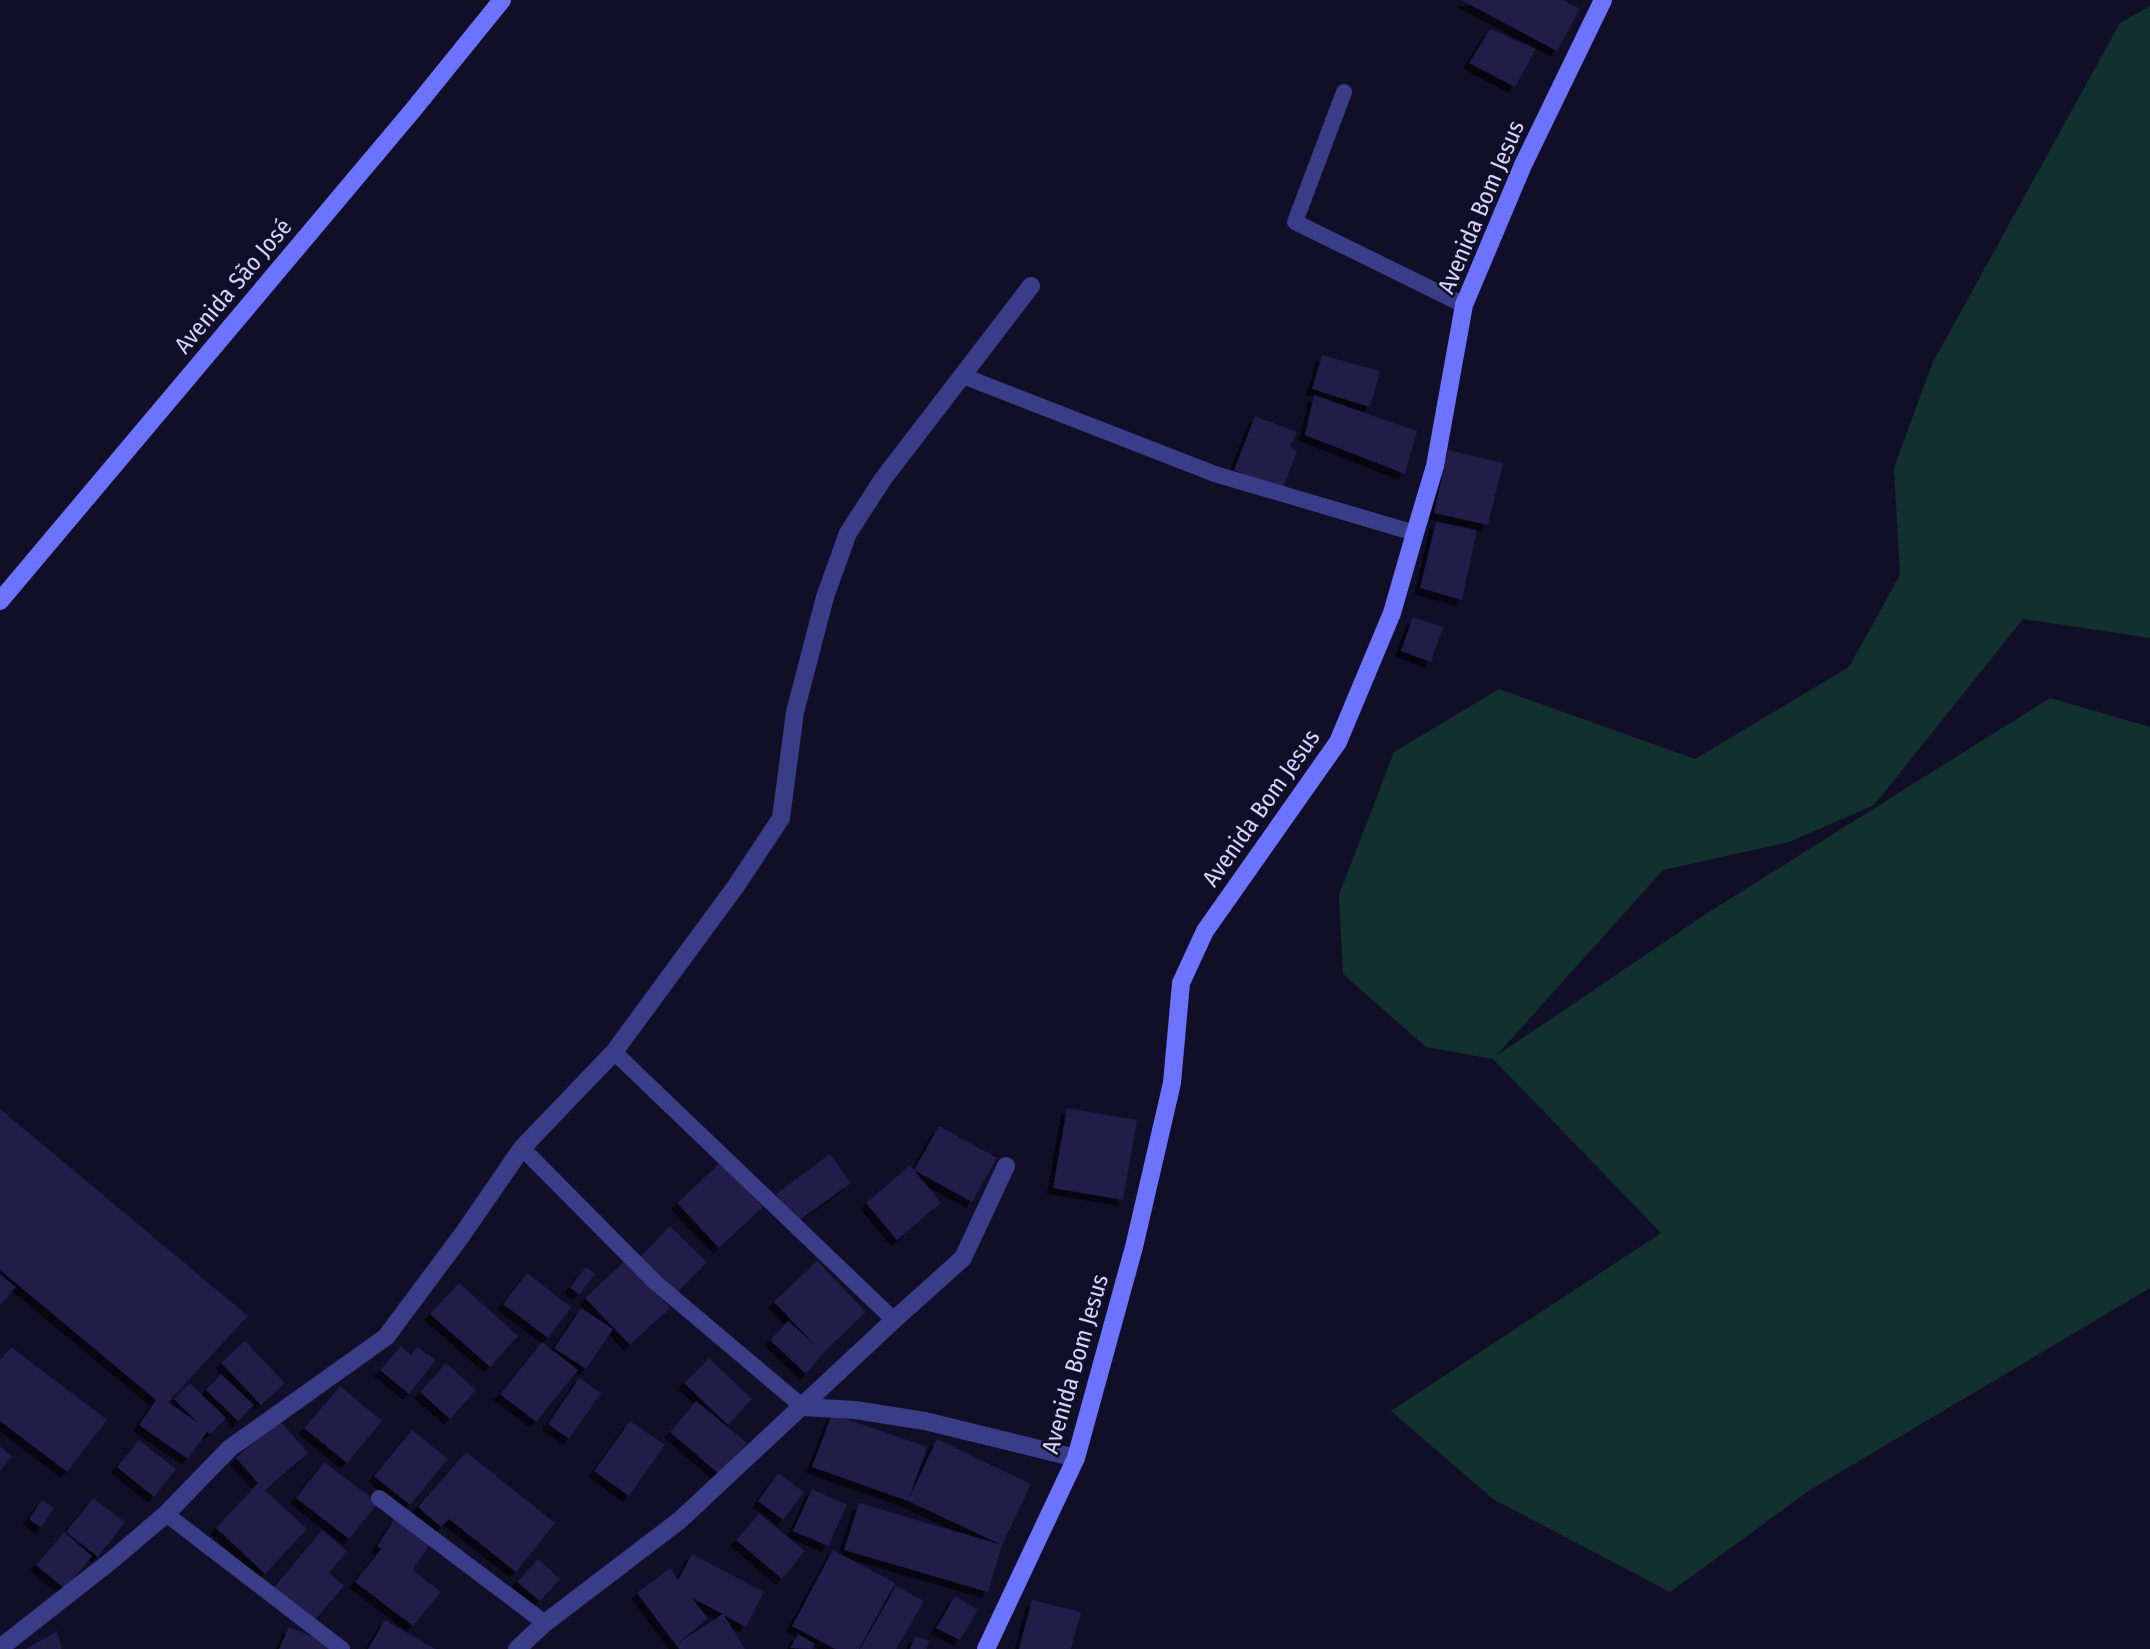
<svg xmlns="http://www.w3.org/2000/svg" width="2150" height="1649" font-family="'Fira Sans Condensed',sans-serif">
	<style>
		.green { fill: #12312e }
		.building { fill: #211b48; fill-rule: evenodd; filter: url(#shadow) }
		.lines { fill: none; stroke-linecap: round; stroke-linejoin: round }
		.lane { stroke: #393c87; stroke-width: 16 }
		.street { stroke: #393c87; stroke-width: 18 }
		.secondary { stroke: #6c73ff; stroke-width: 18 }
		.labels { text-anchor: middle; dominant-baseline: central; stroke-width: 5; stroke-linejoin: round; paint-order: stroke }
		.street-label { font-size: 24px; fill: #d7d5ff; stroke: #110f27 }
	</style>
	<defs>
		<filter id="shadow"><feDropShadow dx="-6" dy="6" stdDeviation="0" flood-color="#0009"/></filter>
	</defs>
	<rect width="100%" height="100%" fill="#110f27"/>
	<!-- green -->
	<polygon class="green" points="2150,6 2150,638 2023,619 1874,805 1789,842 1663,870 1496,1056 1709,912 2050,698 2150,727 2150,1288 1810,1490 1670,1592 1493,1499 1391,1411 1661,1233 1493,1059 1426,1047 1343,974 1339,895 1394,752 1499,689 1695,759 1849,667 1900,575 1894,468 1932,364 2120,23"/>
	<!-- building -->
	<g class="building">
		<polygon points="1461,0 1563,0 1580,9 1557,51"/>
		<polygon points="1490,29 1536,49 1515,87 1469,63"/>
		<polygon points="1322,355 1380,371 1370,407 1312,389"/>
		<polygon points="1314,395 1417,431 1405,474 1305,435"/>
		<polygon points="1255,416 1297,432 1290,446 1297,452 1282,490 1234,470"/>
		<polygon points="1448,450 1503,463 1488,525 1434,513"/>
		<polygon points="1436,522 1477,530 1462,600 1420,588"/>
		<polygon points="1413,617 1443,627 1431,662 1401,651"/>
		<polygon points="1067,1108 1137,1120 1123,1200 1053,1188"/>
		<polygon points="0,1109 248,1316 168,1402 198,1423 174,1399 190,1383 226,1418 210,1434 207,1432 188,1459 139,1425 156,1400 0,1270"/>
		<polygon points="939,1126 997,1158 972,1202 914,1170"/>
		<polygon points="830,1154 851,1183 797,1222 776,1194"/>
		<polygon points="721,1162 763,1207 719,1248 677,1203"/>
		<polygon points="910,1165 941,1203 897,1240 866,1203"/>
		<polygon points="670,1226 707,1262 676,1294 639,1258"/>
		<polygon points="626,1260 670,1308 630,1345 585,1298"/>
		<polygon points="817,1261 866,1312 823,1353 806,1374 770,1340 788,1321 816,1346 774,1302"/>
		<polygon points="586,1267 595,1274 579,1295 570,1287"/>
		<polygon points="527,1273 571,1307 548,1338 503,1304"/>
		<polygon points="0,1274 16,1287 0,1305"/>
		<polygon points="459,1283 518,1336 490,1367 430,1314"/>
		<polygon points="581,1308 613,1329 586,1369 554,1348"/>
		<polygon points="245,1341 285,1383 261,1405 221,1363"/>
		<polygon points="542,1342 578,1370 536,1422 500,1394"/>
		<polygon points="401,1346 411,1355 417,1347 436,1360 409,1394 380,1370"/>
		<polygon points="11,1347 107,1420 67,1472 0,1421 0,1360"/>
		<polygon points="709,1358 752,1399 728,1425 684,1383"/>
		<polygon points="446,1363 476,1390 450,1419 420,1392"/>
		<polygon points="221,1374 254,1405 238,1421 206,1390"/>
		<polygon points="579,1378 601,1393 569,1439 548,1424"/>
		<polygon points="340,1386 382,1421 347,1463 304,1428"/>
		<polygon points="696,1401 747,1443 720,1475 670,1432"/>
		<polygon points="832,1414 927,1447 909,1498 937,1439 1031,1484 1002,1545 988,1592 844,1550 859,1503 1002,1545 908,1501 812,1467"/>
		<polygon points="279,1420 308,1453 265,1490 307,1529 265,1574 216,1528 258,1483 236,1458"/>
		<polygon points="630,1421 665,1445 629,1496 594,1471"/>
		<polygon points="412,1430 448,1459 410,1505 374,1476"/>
		<polygon points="139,1440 176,1469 154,1497 117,1467"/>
		<polygon points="0,1446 12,1457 0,1471"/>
		<polygon points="466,1452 555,1523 516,1572 449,1519 441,1527 418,1507"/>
		<polygon points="324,1462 378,1503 349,1539 296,1498"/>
		<polygon points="778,1473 804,1492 783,1520 758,1501"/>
		<polygon points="812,1489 847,1505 828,1546 793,1531"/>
		<polygon points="93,1498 125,1522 98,1557 66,1532"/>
		<polygon points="42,1500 54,1508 41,1528 29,1519"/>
		<polygon points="759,1513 805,1551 782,1579 736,1540"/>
		<polygon points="396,1517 432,1541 413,1570 441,1592 413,1626 355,1582 381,1549 377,1546"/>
		<polygon points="322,1530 347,1551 329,1573 344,1586 314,1621 274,1587"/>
		<polygon points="64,1532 92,1556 65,1589 36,1565"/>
		<polygon points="833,1550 895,1583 859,1649 835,1649 792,1626"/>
		<path d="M692,1554L764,1592L746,1627L724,1615L745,1649H679L637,1593L670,1568L678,1580ZM692,1598L723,1614L679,1642L708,1619Z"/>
		<polygon points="538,1559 560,1579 540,1601 517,1582"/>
		<polygon points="896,1586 924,1601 896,1649 860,1649"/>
		<polygon points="955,1596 978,1610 960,1640 936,1628"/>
		<polygon points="1032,1600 1081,1612 1071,1649 1019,1649"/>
		<polygon points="385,1620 435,1649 368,1649"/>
		<polygon points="289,1627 333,1645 332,1649 279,1649"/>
		<polygon points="57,1631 62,1649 26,1649"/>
		<polygon points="798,1634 815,1644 812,1649 790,1648"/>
		<polygon points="915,1636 929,1641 926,1649 910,1649"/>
	</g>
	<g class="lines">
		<!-- lane -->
		<g class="lane">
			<polyline points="1344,92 1295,222 1464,305"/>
			<polyline points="963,376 1215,474 1415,533"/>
			<polyline points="614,1052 894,1320"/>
			<polyline points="522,1148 656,1283 803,1407"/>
			<polyline points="379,1498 545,1623"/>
			<polyline points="166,1514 342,1649"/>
		</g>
		<!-- street -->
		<g class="street">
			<polyline points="803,1407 855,1410 925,1421 1076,1458"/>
			<polyline points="0,1648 112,1560 166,1514 230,1448 386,1337 462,1235 522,1148 614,1052 736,886 781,818 795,712 825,597 848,533 883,479 1031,286"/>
			<polyline points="517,1649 545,1623 680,1520 894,1320 963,1258 1006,1166"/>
		</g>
		<!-- secondary -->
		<g class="secondary">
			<polyline points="0,601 413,110 502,0"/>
			<polyline points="986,1649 1076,1458 1134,1247 1172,1083 1181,983 1205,931 1338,742 1392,613 1415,533 1435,466 1464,305 1523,165 1603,0"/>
		</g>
	</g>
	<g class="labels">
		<!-- street labels -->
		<g class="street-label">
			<text transform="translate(1481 207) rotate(-67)">Avenida Bom Jesus</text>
			<text transform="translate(233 286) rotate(-50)">Avenida São José</text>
			<text transform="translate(1261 808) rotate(-55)">Avenida Bom Jesus</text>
			<text transform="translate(1075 1364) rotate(-74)">Avenida Bom Jesus</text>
		</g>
	</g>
</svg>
